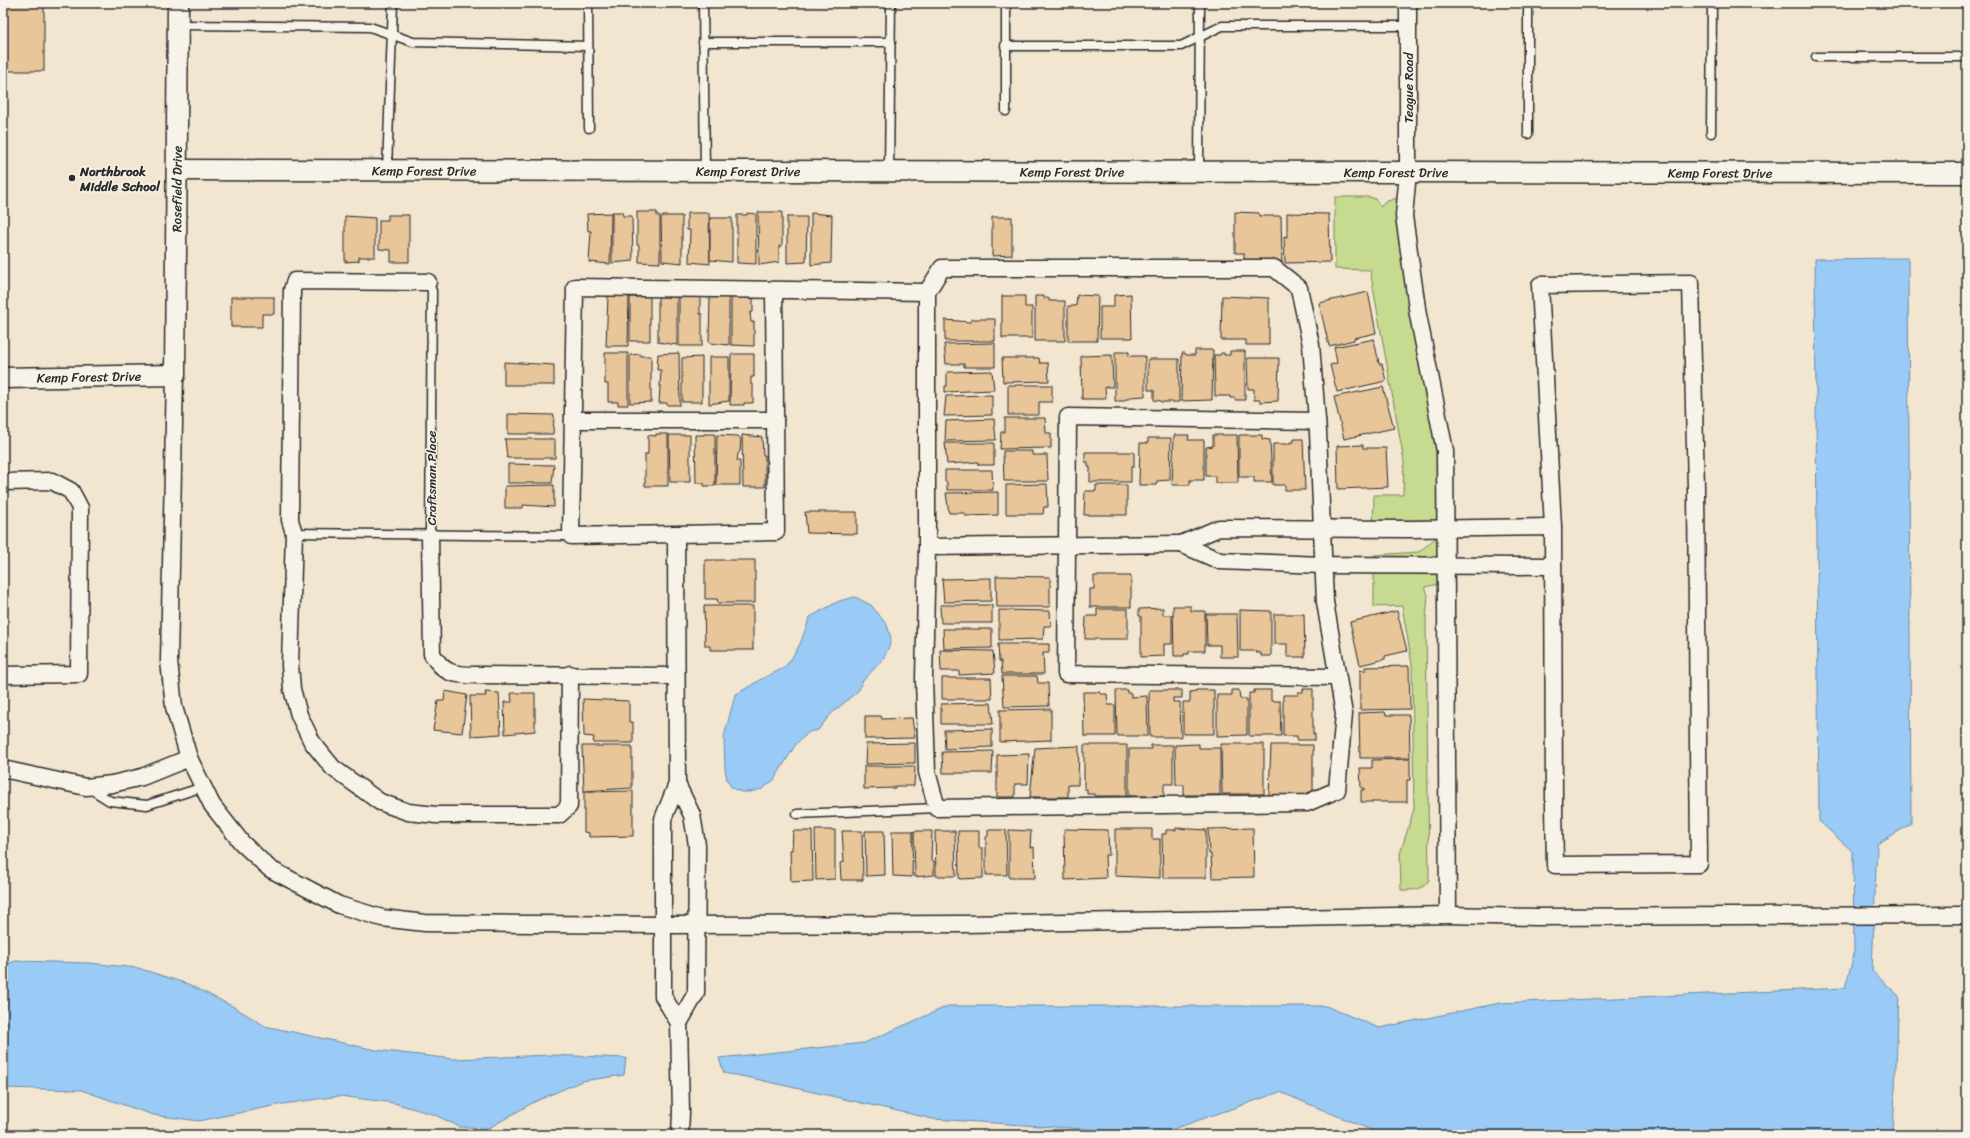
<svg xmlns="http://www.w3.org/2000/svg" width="1970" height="1138" font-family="Sriracha,sans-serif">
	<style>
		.green { fill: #c6db90; stroke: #78835e }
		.water { fill: #99cbf6; stroke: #6d8ba5 }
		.building { fill: #e8c69a; stroke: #2b2b2b }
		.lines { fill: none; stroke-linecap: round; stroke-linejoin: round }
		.service-casing { stroke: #2b2b2b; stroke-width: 11 }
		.minor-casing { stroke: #2b2b2b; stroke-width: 19 }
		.tertiary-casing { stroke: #2b2b2b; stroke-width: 23 }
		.service { stroke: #f7f3e8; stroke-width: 8 }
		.minor { stroke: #f7f3e8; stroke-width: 16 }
		.tertiary { stroke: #f7f3e8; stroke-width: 20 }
		.poi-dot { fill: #2b2b2b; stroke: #f7f3e8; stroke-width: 1.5 }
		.labels { text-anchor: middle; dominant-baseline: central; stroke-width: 3; stroke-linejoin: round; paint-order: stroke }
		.street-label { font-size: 13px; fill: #2b2b2b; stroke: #f7f3e8 }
		.poi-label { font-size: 13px; font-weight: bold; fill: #2b2b2b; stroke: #f7f3e8; text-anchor: start }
	</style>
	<rect width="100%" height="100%" fill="#f2e6d1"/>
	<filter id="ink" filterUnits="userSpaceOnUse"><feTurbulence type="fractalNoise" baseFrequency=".025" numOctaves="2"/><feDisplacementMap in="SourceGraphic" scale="8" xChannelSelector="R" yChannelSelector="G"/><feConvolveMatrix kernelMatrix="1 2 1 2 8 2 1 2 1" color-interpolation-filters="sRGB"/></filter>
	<g filter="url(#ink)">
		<!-- green -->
		<g class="green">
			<rect x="718" y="3" width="95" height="2"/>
			<path d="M1405,195L1445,451L1447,582L1425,587L1428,595L1426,621L1429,880C1422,891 1413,890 1401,890L1400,854L1414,809L1412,664L1402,606L1374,607V555L1419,552L1446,529H1373L1374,495H1403L1404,461L1370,270L1335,269V197H1370L1375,199L1381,207L1385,202Z"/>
		</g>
		<!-- water -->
		<g class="water">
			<polygon points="1908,258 1911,824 1877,844 1872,971 1899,996 1893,1135 1620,1135 1597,1129 1518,1135 1383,1135 1280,1092 1159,1134 933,1119 751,1078 724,1073 719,1058 864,1043 948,1006 1326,1006 1379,1028 1500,1003 1845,988 1854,955 1853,852 1819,821 1815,259"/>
			<polygon points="855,597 871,605 887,625 891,638 889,647 883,659 862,682 859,690 830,715 818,730 809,732 796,744 774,780 762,789 750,792 741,792 732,788 727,780 725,769 724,737 735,695 763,678 782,669 790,661 800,644 810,617 839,601"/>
			<polygon points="16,961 89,963 138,968 188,984 234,1007 265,1026 376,1050 454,1059 550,1055 626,1058 624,1075 582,1081 534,1102 489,1128 460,1127 435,1115 394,1103 339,1096 283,1104 199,1121 153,1115 81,1090 3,1088 3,965"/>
		</g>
		<!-- building -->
		<g class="building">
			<rect x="3" y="3" width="41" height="68"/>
			<polygon points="612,212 622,212 623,216 632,216 633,261 612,263"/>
			<polygon points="637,212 657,212 657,216 660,216 660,263 639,262 639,245 637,245"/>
			<polygon points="758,212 782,212 782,246 779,246 779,262 759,265"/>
			<polygon points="1235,212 1259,213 1259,216 1281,216 1282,262 1244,262 1244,253 1235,253"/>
			<polygon points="611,213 610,264 589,262 591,231 588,231 587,214"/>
			<polygon points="687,213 709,213 710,264 689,262 690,230 687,230"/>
			<polygon points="747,213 756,214 756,264 737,263 737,215 747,215"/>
			<polygon points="811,213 832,215 831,263 811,265"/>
			<polygon points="1287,213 1329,214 1330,262 1285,263 1284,236 1287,237"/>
			<polygon points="388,215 409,215 409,262 391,262 391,250 379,249 379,220 388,220"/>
			<polygon points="345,216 375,218 375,257 359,257 359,261 345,262"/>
			<polygon points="663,216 682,216 682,263 662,261 661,218"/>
			<polygon points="787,217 807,217 806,262 787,263"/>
			<polygon points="992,217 1012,217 1012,255 992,256"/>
			<polygon points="710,218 732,218 732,262 710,260"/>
			<polygon points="1368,292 1376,333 1354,338 1354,340 1329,346 1319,303"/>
			<polygon points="679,293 700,296 700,314 702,314 702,346 679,346"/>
			<polygon points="618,294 629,294 628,346 606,346 608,296 618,296"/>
			<polygon points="1131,294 1132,338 1100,338 1100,307 1114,307 1114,295"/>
			<polygon points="639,295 650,295 650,341 630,341 630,297 639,297"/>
			<polygon points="677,295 677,345 658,342 658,296"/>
			<polygon points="731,295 753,296 753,312 750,313 751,322 754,322 754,346 731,345"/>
			<polygon points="1077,295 1098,296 1097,341 1068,341 1068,306 1076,306"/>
			<polygon points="729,296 729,345 709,343 710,297"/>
			<polygon points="1002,296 1025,296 1025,307 1032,307 1032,338 1002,338"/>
			<polygon points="1035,296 1044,296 1044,298 1049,298 1049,301 1065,301 1065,341 1035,341"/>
			<polygon points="1222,296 1269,298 1269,345 1246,345 1246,340 1221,340"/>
			<polygon points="231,297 274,297 274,314 262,314 262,327 231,327"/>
			<polygon points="971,319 995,319 995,341 945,341 945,320 971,322"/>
			<polygon points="1374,339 1379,364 1382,364 1386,381 1337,392 1330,365 1337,363 1334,347"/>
			<polygon points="995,343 995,367 964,367 964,364 946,364 944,344"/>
			<polygon points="1195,350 1213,350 1212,400 1181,401 1182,353 1185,353 1186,355 1195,355"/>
			<polygon points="1230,351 1245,351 1245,400 1235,400 1235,398 1230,398 1230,396 1215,396 1214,355 1220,355 1221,353 1224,353 1224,355 1230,355"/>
			<polygon points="1115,352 1129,352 1129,356 1145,356 1145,396 1130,397 1130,399 1125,399 1125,401 1115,401"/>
			<polygon points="605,353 628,353 628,405 618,405 618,402 608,402 608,384 605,384"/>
			<polygon points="679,353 680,405 667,405 667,403 659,403 661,370 657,370 658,354"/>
			<polygon points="640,354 640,356 651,356 651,402 630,403 630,355"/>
			<polygon points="731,354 754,354 754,377 751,377 751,385 753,385 753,403 744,403 744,405 730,405"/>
			<polygon points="1112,355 1113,387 1105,387 1106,399 1082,399 1081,356"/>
			<polygon points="702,357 702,402 682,402 682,358"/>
			<polygon points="709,357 729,357 729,401 709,404"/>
			<polygon points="1002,358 1039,358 1040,363 1048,363 1049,381 1003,382"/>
			<polygon points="1247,358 1279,358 1278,401 1260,402 1260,400 1254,400 1254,389 1248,389"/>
			<polygon points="1148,359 1179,359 1179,402 1161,402 1161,401 1154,400 1154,390 1148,390"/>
			<polygon points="504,362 554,365 554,385 504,385"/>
			<polygon points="992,371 994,390 945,392 945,386 947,386 947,372"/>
			<polygon points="1008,385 1052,385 1052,402 1039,402 1039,415 1008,415"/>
			<polygon points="1383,387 1394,428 1344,439 1334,397"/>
			<polygon points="992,395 992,415 944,416 946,396"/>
			<polygon points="508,414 554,415 553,434 508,434"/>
			<polygon points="1005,418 1045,418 1046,433 1051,433 1051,448 1000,449 1001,432 1005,432"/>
			<polygon points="994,419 996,440 945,441 946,421"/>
			<polygon points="656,434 668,434 668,486 645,486 645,454 648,454 648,435 656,436"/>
			<polygon points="704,434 715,434 715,486 704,486 704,483 696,483 695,435 704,435"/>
			<polygon points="669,435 690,435 690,482 670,482"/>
			<polygon points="717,435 738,436 741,439 740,451 738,454 737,461 740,461 740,485 716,485"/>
			<polygon points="742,435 762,437 763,455 765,455 765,487 743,487"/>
			<polygon points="1174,435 1189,435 1188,440 1204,440 1204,480 1190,480 1190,485 1172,485"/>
			<polygon points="1213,435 1237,435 1238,483 1215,483 1215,476 1206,476 1206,447 1213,446"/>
			<polygon points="1239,435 1262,435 1262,439 1270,440 1272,482 1254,482 1254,477 1239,477"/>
			<polygon points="1148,438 1171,438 1170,480 1157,481 1156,485 1139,485 1140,443 1148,443"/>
			<polygon points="505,439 555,439 555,458 507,458"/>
			<polygon points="1294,439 1303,439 1305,490 1285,490 1285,485 1273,485 1273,444 1290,444 1290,442 1294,442"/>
			<polygon points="945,443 994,443 994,465 978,465 978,462 947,464"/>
			<polygon points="1363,445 1363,448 1386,448 1388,487 1338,489 1337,446"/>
			<polygon points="1003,451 1032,451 1032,455 1047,455 1048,481 1004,481"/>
			<polygon points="1085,452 1134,452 1134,467 1131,467 1131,482 1090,482 1090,467 1088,467 1088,462 1085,462"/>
			<polygon points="508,464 554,465 552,483 508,483"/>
			<polygon points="945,470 992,470 993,490 947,490 947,482 945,482"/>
			<polygon points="1047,484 1048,507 1044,507 1043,514 1006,514 1006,485"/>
			<polygon points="554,485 554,507 523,505 523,508 505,508 505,486"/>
			<polygon points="1096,485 1127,485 1127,515 1084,515 1085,491 1096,491"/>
			<polygon points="998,492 998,515 965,516 965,513 949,513 946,493"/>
			<polygon points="805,512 857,512 857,534 807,533"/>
			<polygon points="705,560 755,560 755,603 718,603 717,599 705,599"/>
			<polygon points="996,576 1050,577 1050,607 997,607"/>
			<polygon points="1094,576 1131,576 1131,607 1090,607 1090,589 1094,589"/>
			<polygon points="991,578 991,601 944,602 942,579"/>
			<polygon points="940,605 992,605 992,623 941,623"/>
			<polygon points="704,606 753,606 753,650 710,650 710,646 705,646"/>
			<polygon points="1173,606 1191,606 1191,611 1205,611 1205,651 1189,651 1189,654 1184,654 1184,656 1174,656"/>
			<polygon points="1163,608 1163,615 1172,615 1172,644 1164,644 1164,656 1141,657 1141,616 1139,616 1139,609"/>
			<polygon points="1097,609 1128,609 1128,639 1085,639 1086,616 1097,616"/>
			<polygon points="999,610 1050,611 1051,626 1044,626 1043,639 999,640"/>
			<polygon points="1240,610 1271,611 1271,656 1261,656 1261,653 1256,653 1256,651 1240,651"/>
			<polygon points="1397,611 1407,651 1385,656 1385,659 1360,665 1350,622"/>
			<polygon points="1206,614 1237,614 1238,657 1220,657 1220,645 1207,645"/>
			<polygon points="1274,614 1304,614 1305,657 1287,657 1287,644 1274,644"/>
			<polygon points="943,629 992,629 992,648 944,649"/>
			<polygon points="998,644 1049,644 1049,653 1043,653 1044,674 1002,674 1001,661 999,661"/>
			<polygon points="940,650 993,651 995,673 959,675 959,671 941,671"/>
			<polygon points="1409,666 1410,709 1360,710 1360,670 1365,671 1365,667"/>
			<polygon points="1002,676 1037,676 1038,683 1048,683 1049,706 1004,707"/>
			<polygon points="942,678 991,678 992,699 942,699"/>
			<polygon points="1303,689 1313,689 1313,734 1315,734 1315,740 1297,740 1297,736 1283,736 1283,695 1298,695 1298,692 1303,692"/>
			<polygon points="1116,690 1127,690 1127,693 1131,693 1131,697 1147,696 1148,736 1117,736"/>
			<polygon points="1149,690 1182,690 1182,698 1173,698 1173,702 1180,702 1181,737 1150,737"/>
			<polygon points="1196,690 1214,690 1214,734 1183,734 1183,702 1190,702 1190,692 1196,691"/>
			<polygon points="1232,690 1239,690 1240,699 1247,699 1247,735 1217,736 1217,695 1232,695"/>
			<polygon points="1254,690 1271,690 1271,701 1280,701 1281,736 1249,736 1249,693 1254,693"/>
			<polygon points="445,691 467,695 462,733 433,730 438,701 444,701"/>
			<polygon points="485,692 499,693 501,734 471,736 470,696 486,696"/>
			<polygon points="1083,692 1100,692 1100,694 1107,694 1108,705 1115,705 1115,736 1084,736"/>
			<polygon points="511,693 535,693 535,731 505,734 504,702 512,702"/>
			<polygon points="583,699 629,701 629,722 633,722 633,743 593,743 594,737 584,736"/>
			<polygon points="991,703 993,724 941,724 941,704"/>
			<polygon points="1051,709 1051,740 1000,742 1000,710"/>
			<polygon points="1385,712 1386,715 1409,715 1410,758 1360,758 1359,713"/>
			<polygon points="865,716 881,716 882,719 912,718 915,738 865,739"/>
			<polygon points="992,729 992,747 945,749 944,730"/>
			<polygon points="915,743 915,763 865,764 866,744"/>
			<polygon points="1199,744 1199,748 1220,748 1220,795 1184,795 1184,785 1176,785 1175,745"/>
			<polygon points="1221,744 1264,744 1264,794 1222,794"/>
			<polygon points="1084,745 1127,745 1127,796 1095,796 1095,794 1087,794 1087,789 1084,789"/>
			<polygon points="1151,745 1173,745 1173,784 1164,784 1164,796 1129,796 1129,749 1151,749"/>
			<polygon points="1271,745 1313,745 1313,795 1269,795"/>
			<polygon points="582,746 632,746 632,788 584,791"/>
			<polygon points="1079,746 1078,785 1068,785 1068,797 1030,797 1035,748"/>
			<polygon points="993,751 992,773 943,773 942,752"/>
			<polygon points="1029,754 1028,784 1015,784 1015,797 997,797 997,755"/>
			<polygon points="1410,759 1410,780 1407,780 1407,802 1361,802 1361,790 1364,790 1364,788 1361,788 1360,768 1372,768 1372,760"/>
			<polygon points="864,766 915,766 914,786 895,786 895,788 864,789"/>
			<polygon points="633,791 633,836 589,837 589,833 584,832 584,792"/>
			<polygon points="1176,828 1206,830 1206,878 1163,878 1162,834 1166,834 1166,830 1176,830"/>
			<polygon points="1253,828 1254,877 1212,878 1211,854 1209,854 1208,829"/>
			<polygon points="1064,829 1108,830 1109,855 1105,855 1106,878 1065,880"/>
			<polygon points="1115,829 1152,829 1152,839 1160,839 1160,878 1115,876"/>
			<polygon points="815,830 835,830 835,879 816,880"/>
			<polygon points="988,830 1006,830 1007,875 986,875 986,837 988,836"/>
			<polygon points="1009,830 1031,831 1030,848 1034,847 1035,878 1009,878"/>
			<polygon points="793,831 812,831 813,881 791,882 790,850 792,850"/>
			<polygon points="842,831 862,831 863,880 841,880 840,863 844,862"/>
			<polygon points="865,831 884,831 885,875 866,876"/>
			<polygon points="892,831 913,831 912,877 893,876"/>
			<polygon points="914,831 932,831 931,861 934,861 934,875 915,877"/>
			<polygon points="935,831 955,831 956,876 936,876"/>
			<polygon points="958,831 979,831 979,848 983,848 983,878 959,879"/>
		</g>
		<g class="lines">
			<!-- service casing -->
			<g class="service-casing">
				<g id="service">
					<polyline points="588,3 589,128"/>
					<polyline points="703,3 705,170"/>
					<polyline points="1006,3 1006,111"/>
					<polyline points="1528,3 1528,134"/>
					<polyline points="178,25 370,27 413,42 588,46"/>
					<polyline points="703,42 891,42"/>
					<polyline points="1005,46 1181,46 1222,26 1408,26"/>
					<polyline points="1816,57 1967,57"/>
					<polyline points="1711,133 1712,3"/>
					<polyline points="387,170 393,3"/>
					<polyline points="889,171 891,3"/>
					<polyline points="1199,172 1200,3"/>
					<polyline points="428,282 432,291 430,536"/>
					<polyline points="294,533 571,536"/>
					<polyline points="89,788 110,801 147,805 203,787"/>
					<polyline points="797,814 937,808"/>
				</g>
			</g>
			<!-- minor casing -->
			<g class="minor-casing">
				<g id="minor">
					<polyline points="428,282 295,281 292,290 290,520 294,533 290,665 292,689 299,715 312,742 333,768 380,802 408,812 436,815 559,815 569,806 570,674"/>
					<polygon points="1691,283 1696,488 1699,864 1555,865 1554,804 1553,527 1540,285"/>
					<polyline points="774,290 776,532 571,536 575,287 927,292"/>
					<polyline points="175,375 169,661 174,707 189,758 212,805 242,843 270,869 339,905 382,918 425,923 664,925 963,924 1448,915 1445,451 1418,315 1404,216 1408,172 1408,3"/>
					<polyline points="573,420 775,420"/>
					<polyline points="1317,421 1068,417 1066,674 1337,677"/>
					<polyline points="3,482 52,481 71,491 80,508 79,674 3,675"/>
					<polyline points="1553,527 1410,529 1219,528 1181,544 1220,561 1322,565 1553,566"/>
					<polyline points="676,535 677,784 663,819 663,996 679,1023 681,1112 680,1135"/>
					<path d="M430,536L432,654C444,674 454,675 475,675L675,676"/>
					<polyline points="927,547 924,679 927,772 937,808 1307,803 1337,790 1344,714 1325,602 1318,432 1311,345 1299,288 1274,268 942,268 927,292 927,547 1181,544"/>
					<polyline points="3,769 86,787 112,784 142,777 189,758"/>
					<polyline points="677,784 692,815 697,845 696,993 679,1023"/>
					<polyline points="1448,915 1536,917 1967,915"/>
				</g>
			</g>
			<!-- tertiary casing -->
			<g class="tertiary-casing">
				<g id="tertiary">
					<path id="s1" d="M177,170L1967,173"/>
					<path id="s2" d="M3,378L175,375L178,3"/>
				</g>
			</g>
			<!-- service -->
			<use href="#service" class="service"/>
			<!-- minor -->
			<use href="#minor" class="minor"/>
			<!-- tertiary -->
			<use href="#tertiary" class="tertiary"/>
		</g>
	</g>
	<!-- markers -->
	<circle class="poi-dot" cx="72" cy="178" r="4"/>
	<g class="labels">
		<!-- street labels -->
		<g class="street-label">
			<text transform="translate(1408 88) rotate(-90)">Teague Road</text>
			<text stroke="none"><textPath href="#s1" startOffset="247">Kemp Forest Drive</textPath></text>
			<text stroke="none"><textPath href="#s1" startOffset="571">Kemp Forest Drive</textPath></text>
			<text stroke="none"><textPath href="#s1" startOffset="895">Kemp Forest Drive</textPath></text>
			<text stroke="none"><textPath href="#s1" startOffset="1219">Kemp Forest Drive</textPath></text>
			<text stroke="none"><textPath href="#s1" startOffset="1543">Kemp Forest Drive</textPath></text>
			<text stroke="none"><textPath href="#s2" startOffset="358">Rosefield Drive</textPath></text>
			<text stroke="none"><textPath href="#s2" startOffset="86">Kemp Forest Drive</textPath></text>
			<text transform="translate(431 478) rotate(-90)">Craftsman Place</text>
		</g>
		<!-- poi labels -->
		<g class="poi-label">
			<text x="80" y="171">Northbrook<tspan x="80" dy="15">Middle School</tspan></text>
		</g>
	</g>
	<!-- margin -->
	<rect width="1970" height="1138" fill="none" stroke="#f7f3e8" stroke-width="16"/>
	<rect x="8" y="8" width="1954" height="1122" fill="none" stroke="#2b2b2b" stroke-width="1.5" filter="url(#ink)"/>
</svg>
